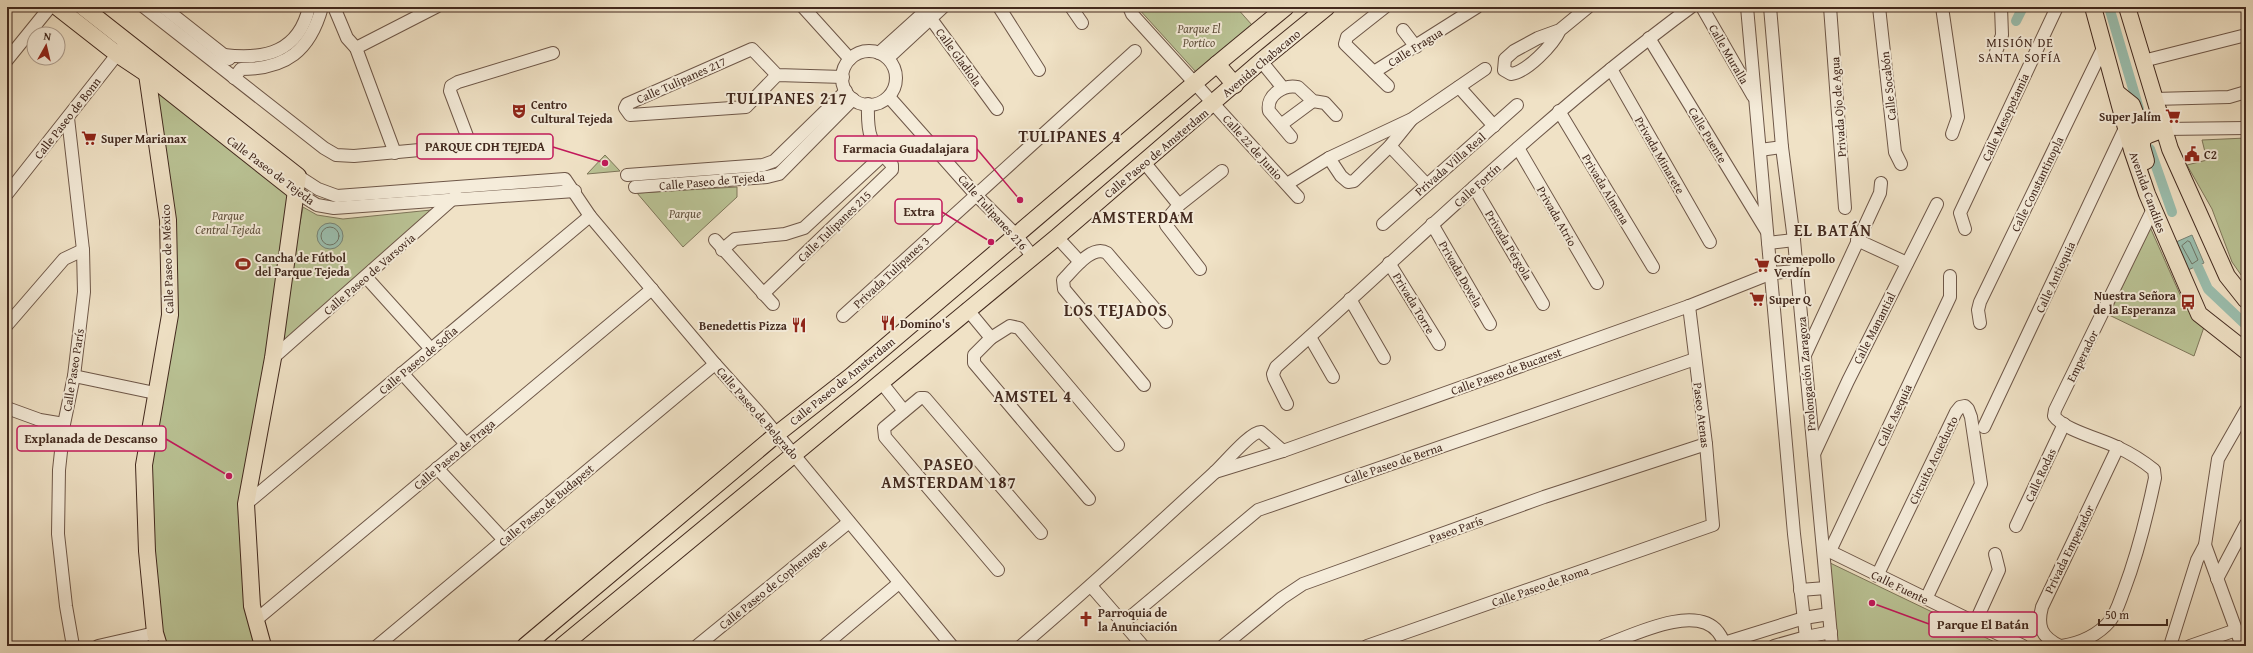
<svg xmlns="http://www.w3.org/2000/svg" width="2253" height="653" font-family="'Gentium Book Plus',serif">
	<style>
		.green { fill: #bac395; stroke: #7e765a }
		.water { fill: #9bbfaf; stroke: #778375 }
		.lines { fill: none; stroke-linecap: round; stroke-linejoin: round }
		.shore { stroke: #6e7466; stroke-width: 1 }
		.canal { stroke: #9bbfaf; stroke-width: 10 }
		.minor-casing { stroke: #6e5748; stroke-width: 14 }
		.major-casing { stroke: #42291e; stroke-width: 18 }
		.minor { stroke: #f5ecda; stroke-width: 12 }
		.major { stroke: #f0e2c6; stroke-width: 16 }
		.labels { text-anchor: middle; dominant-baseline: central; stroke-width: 4; stroke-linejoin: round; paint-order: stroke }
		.park-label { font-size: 12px; font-style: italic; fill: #60503c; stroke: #f5ecda }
		.street-label { font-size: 12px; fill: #42291e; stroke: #f5ecda }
		.poi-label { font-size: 12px; font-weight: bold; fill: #42291e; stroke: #f5ecda; text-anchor: start }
		.neighbourhood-label { font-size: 13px; letter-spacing: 1px; fill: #42291e; stroke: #f5ecda }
		.district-label { font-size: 16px; font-weight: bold; letter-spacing: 1px; fill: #42291e; stroke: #f5ecda }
		.leader { fill: none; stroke: #c2185b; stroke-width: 1.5 }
		.callout-dot { fill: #c2185b; stroke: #f5ecda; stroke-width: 1.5 }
		.callout { fill: #f5ecda; stroke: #c2185b; stroke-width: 1.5 }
		.callout-label { font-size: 13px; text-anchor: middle; font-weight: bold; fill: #42291e }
	</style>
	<rect width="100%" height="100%" fill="#f0e2c6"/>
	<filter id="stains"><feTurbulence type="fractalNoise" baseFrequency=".005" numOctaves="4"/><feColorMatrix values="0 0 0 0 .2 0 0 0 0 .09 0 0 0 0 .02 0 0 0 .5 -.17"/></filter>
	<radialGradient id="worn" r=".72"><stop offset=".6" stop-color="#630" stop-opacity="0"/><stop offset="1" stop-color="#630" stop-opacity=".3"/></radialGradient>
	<!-- green -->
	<g class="green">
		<polygon points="1137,7 1236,7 1252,25 1196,72"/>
		<polygon points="157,91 292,196 242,494 258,646 166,646 156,608 150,466 170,331"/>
		<polygon points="2246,138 2246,282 2232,262 2212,209 2187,165 2207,160 2202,140"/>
		<polygon points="605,155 620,171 587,174"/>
		<polygon points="737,187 737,197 683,247 637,193"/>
		<polygon points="303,207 317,215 343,219 441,209 276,349"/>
		<polygon points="2150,227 2186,308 2204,327 2194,356 2109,315"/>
		<polygon points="1826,561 2003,646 1835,646"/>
	</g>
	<!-- water -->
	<g class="water">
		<circle cx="330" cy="236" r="13"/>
		<polygon points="2192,235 2204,263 2188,270 2176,242"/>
	</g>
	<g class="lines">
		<!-- shore -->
		<g class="shore">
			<circle cx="330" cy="236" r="9"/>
			<polygon points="2188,241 2190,242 2198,260 2192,264 2182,246"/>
		</g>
		<!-- canal -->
		<g class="canal">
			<polyline points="2109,7 2139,109"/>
			<polyline points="2016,21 2023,7"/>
			<polyline points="2150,149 2172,212"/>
			<polyline points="2198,267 2208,289 2246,325"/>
		</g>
		<!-- minor casing -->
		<g class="minor-casing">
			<g id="minor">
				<polyline points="144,7 324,148 336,155 354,156 463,146 467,136 450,91 451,86 458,82 553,53"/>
				<polyline points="163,7 229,59"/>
				<polyline points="334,7 347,38 356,48 395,153"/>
				<polyline points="803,7 850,59"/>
				<polyline points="920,7 931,19 997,109"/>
				<polyline points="999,7 1039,70"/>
				<polyline points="1071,7 1082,23"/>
				<polyline points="1129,7 1132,14 1298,197"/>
				<polyline points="1385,7 1347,37 1345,44 1388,86"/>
				<polyline points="1702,7 1753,96"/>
				<polyline points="1747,7 1794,534 1807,646"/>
				<polyline points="1770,7 1782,147 1794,240 1832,646"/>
				<polyline points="1830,7 1845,208"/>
				<polyline points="1879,7 1895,152 1901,164"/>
				<polyline points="1942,7 1958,117 1952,134"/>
				<polyline points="1403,30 1416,47"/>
				<path d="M1560,30C1553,45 1527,72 1511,74L1504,70L1505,59L1514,51L1538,38L1560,30L1588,7"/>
				<polyline points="1649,38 1766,230"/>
				<polyline points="356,48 436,7"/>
				<circle cx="869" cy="78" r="27"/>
				<polyline points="1996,52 2002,35 2001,7"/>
				<polyline points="879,53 930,7"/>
				<polyline points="888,58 943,7"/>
				<polyline points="7,60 50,7"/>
				<polyline points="1261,61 1283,88"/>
				<polyline points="2143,61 2246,35"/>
				<path d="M217,64L224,55C265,60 299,52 309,7"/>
				<polyline points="1611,69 1710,242"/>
				<polyline points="1374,72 1477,7"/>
				<polyline points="777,75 746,107 630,115 625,108 627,104 752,49 777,75 843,77"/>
				<path d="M234,78L241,69C286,69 310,51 322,7"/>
				<polyline points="1459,87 1494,126"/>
				<polyline points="889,97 976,195 1016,235 1032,256"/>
				<polyline points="2154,99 2229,97 2246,92"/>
				<polyline points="1559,111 1653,267"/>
				<polyline points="68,118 83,250 84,292 74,376 64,424 59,470 58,534 66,606 73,646"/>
				<polyline points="1282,124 1313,101"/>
				<polyline points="2164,129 2246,128"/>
				<path d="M1291,137L1269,111C1266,95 1284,84 1298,87L1313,101L1325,103L1336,115"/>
				<polyline points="1390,146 1426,184"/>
				<polyline points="1518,148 1597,283"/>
				<polyline points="1760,150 1782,147"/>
				<polyline points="1329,158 1341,176 1348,182 1354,181 1390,146 1411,120"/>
				<polyline points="1144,162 1179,205 1167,219 1166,225 1200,269"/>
				<polyline points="627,175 763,165 774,161 846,91"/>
				<polyline points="298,176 318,189 337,196 565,179 590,216 715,364 761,415 952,646"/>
				<polyline points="1287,184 1329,158 1412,119 1485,69"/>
				<polyline points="635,187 767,177 779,174 853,99"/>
				<polyline points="1474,187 1543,304"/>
				<polyline points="296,192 317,205 334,208 575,191"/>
				<polyline points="7,194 123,47"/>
				<polyline points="1179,205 1222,171"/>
				<polyline points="1383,224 1517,105"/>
				<polyline points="1432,224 1490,324"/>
				<polyline points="1965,229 1960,213 2057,7"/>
				<polyline points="1057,237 1080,262"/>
				<polyline points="715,240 773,304"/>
				<polyline points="1857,240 1907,263"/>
				<polyline points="1768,243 1794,240"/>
				<polyline points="722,250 735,239 785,234 804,228 883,155"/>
				<polyline points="1389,263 1439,344"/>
				<polyline points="366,277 431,349"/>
				<path d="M763,294L892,170V165C870,140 867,138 868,104"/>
				<polyline points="1350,299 1384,358"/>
				<polyline points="967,309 991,338"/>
				<polyline points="843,316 1135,51"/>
				<polyline points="1980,323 1978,310 1980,302 2104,46"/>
				<polyline points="7,325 64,259 83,250"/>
				<polyline points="1310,337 1333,377"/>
				<polyline points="1805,355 1880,193 1881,183"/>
				<polyline points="273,358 456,196"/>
				<polyline points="402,373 466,444"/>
				<polyline points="74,376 155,393"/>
				<polyline points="881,382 904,411"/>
				<path d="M1144,385L1064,289L1063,280C1073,270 1092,244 1107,253L1166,322"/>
				<path d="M1287,404L1274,378L1273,374L1276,367C1413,245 1543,116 1691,7"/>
				<polyline points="7,408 40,420 64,424"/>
				<polyline points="1984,427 2126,126"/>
				<polyline points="1814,454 1848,381 1937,204"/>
				<polyline points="437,468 504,540"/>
				<polyline points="1215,472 1283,451 1689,306 1772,273 1796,271"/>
				<polyline points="1089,499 974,363 974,355 991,338 1010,326 1019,328 1118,445"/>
				<polyline points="246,504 590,216"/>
				<polyline points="2016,526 2064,424"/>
				<polyline points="2205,545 2242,646"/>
				<polyline points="1823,548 2023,646"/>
				<polyline points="1830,551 1950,297 1950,276"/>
				<polyline points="998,570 885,437 884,428 920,398 925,398 1041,533"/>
				<polyline points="1877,576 1956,412 1960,407 1965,406 1968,409 1971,417 1981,484 1926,599"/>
				<polyline points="2217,579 2246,524"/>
				<polyline points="1091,586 1143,646"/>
				<polyline points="1800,590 1826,588"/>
				<polyline points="256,620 652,289"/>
				<polyline points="1123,623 1258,510 1695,359"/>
				<polyline points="1975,623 1999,570 1995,554"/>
				<polyline points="1724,643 1804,618 1829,614"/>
				<polyline points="98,646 155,633"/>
				<polyline points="377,646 715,364"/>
				<polyline points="697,646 849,522"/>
				<polyline points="824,646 899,583"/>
				<path d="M1021,646C1087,590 1150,532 1214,473C1223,465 1251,431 1261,432L1283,451"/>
				<polyline points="1223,646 1282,598 1303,584 1544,497 1706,444"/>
				<polyline points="1367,646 1713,525 1706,444 1689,306"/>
				<path d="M1603,646C1631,636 1695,603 1718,632C1721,636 1724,641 1724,646"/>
				<polyline points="1774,646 1806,637 1831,632"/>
				<path d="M2060,646C2041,637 2037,626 2042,607L2118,447"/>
				<path d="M2062,646C2080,643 2097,636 2110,621C2117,612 2120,600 2124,590C2138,553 2147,516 2155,478L2154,470C2143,461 2130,453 2117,447C2101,439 2064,430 2054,416L2055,410L2153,209"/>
				<polyline points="2170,646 2197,560 2205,545 2218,459 2246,410"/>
				<polyline points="2190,646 2236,630"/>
			</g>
		</g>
		<!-- major casing -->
		<g class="major-casing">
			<g id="major">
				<polyline points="57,7 117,54 147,74 296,192"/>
				<polyline points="83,7 298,176 273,358 246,504 252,606 263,646"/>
				<polyline points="2093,7 2132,150 2147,194 2199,314 2246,351"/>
				<polyline points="2127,7 2170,149 2227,276 2246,300"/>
				<polyline points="154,64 147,74 168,220 170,315 144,465 147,551 155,633 159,646"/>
				<polyline points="1217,64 1235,85"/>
				<polyline points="2117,93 2132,105 2141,129 2160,129"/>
				<polyline points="2146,161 2142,147 2142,139 2148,135 2164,129"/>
				<polyline points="525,646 777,434 851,376 1217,64 1286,7"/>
				<polyline points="562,646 1057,237 1261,61 1327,7"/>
			</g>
		</g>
		<!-- minor -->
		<use href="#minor" class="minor"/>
		<!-- major -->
		<use href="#major" class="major"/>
	</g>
	<!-- icons -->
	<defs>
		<g id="theatre-bare" transform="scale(1.2)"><path d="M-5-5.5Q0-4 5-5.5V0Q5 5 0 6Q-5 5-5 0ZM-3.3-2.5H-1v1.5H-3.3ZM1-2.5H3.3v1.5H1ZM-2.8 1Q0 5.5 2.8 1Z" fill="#8f2418" stroke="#f5ecda" stroke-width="2.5" paint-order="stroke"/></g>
		<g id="supermarket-bare" transform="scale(1.2)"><path d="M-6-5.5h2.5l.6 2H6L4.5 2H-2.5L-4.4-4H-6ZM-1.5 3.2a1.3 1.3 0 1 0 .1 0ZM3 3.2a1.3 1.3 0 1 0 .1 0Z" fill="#8f2418" stroke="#f5ecda" stroke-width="2.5" paint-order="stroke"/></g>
		<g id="civic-bare" transform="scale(1.2)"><path d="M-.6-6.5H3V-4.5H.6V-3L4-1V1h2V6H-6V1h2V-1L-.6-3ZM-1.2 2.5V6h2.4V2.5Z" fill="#8f2418" stroke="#f5ecda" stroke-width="2.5" paint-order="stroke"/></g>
		<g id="stadium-bare" transform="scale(1.2)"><path d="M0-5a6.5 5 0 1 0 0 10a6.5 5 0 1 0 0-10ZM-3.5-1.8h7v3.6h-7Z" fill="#8f2418" stroke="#f5ecda" stroke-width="2.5" paint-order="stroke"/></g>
		<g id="bus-bare" transform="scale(1.2)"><path d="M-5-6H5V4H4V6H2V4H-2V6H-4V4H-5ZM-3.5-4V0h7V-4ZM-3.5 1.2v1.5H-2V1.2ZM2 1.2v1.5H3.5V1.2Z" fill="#8f2418" stroke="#f5ecda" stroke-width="2.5" paint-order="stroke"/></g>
		<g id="restaurant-bare" transform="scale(1.2)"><path d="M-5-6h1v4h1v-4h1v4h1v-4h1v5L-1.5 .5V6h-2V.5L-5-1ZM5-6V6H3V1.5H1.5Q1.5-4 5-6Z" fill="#8f2418" stroke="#f5ecda" stroke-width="2.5" paint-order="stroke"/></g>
		<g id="church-bare" transform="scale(1.2)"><path d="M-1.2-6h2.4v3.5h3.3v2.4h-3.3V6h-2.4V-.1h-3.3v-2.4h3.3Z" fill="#8f2418" stroke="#f5ecda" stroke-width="2.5" paint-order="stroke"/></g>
	</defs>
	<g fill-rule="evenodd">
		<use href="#theatre-bare" x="519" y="111"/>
		<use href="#supermarket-bare" x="2173" y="116"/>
		<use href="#supermarket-bare" x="89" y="138"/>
		<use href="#civic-bare" x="2192" y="154"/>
		<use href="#stadium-bare" x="243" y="264"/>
		<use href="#supermarket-bare" x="1762" y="265"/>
		<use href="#supermarket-bare" x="1757" y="299"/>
		<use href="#bus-bare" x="2188" y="302"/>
		<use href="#restaurant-bare" x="888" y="323"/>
		<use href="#restaurant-bare" x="799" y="325"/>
		<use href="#church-bare" x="1086" y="619"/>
	</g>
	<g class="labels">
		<!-- park labels -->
		<g class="park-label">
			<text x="1199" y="28">Parque El<tspan x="1199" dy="14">Portico</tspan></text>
			<text x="685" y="213">Parque</text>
			<text x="228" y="215">Parque<tspan x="228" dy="14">Central Tejeda</tspan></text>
		</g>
		<!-- street labels -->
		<g class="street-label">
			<text transform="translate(1415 47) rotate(-32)">Calle Fragua</text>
			<text transform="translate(1729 54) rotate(60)">Calle Muralla</text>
			<text transform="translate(959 57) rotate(54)">Calle Gladiola</text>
			<text transform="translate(1261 63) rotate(-40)">Avenida Chabacano</text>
			<text transform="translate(681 80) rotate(-24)">Calle Tulipanes 217</text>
			<text transform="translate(1888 86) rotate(-96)">Calle Socabón</text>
			<text transform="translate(1838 107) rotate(-94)">Privada Ojo de Agua</text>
			<text transform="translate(2005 117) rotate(-65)">Calle Mesopotamia</text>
			<text transform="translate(67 118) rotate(-52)">Calle Paseo de Bonn</text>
			<text transform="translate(1708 135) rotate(59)">Calle Puente</text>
			<text transform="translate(1253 147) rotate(48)">Calle 22 de Junio</text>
			<text transform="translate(1156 153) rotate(-40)">Calle Paseo de Amsterdam</text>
			<text transform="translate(1660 155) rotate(60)">Privada Minarete</text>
			<text transform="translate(1450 164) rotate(-41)">Privada Villa Real</text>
			<text transform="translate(271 170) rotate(37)">Calle Paseo de Tejeda</text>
			<text transform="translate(712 181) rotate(-5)">Calle Paseo de Tejeda</text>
			<text transform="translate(2037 184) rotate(-64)">Calle Constantinopla</text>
			<text transform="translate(1477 185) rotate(-42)">Calle Fortín</text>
			<text transform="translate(1606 189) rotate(59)">Privada Almena</text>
			<text transform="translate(2148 192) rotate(70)">Avenida Candiles</text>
			<text transform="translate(993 212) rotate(48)">Calle Tulipanes 216</text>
			<text transform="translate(1557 216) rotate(60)">Privada Atrio</text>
			<text transform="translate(834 226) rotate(-44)">Calle Tulipanes 215</text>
			<text transform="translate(1509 245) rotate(59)">Privada Pérgola</text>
			<text transform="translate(167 259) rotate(-92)">Calle Paseo de México</text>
			<text transform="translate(891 272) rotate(-43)">Privada Tulipanes 3</text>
			<text transform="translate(369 274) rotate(-41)">Calle Paseo de Varsovia</text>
			<text transform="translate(1461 274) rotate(60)">Privada Dovela</text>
			<text transform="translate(2055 277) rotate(-65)">Calle Antioquia</text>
			<text transform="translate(1414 303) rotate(59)">Privada Torre</text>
			<text transform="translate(1874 328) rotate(-63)">Calle Manantial</text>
			<text transform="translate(2082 356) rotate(-64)">Emperador</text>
			<text transform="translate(418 360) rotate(-40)">Calle Paseo de Sofia</text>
			<text transform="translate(73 370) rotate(-81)">Calle Paseo París</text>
			<text transform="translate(1506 371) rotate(-20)">Calle Paseo de Bucarest</text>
			<text transform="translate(1806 374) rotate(-95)">Prolongación Zaragoza</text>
			<text transform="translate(842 381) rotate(-39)">Calle Paseo de Amsterdam</text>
			<text transform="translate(758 413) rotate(49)">Calle Paseo de Belgrado</text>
			<text transform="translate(1702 415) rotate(83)">Paseo Atenas</text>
			<text transform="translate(1894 415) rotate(-65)">Calle Asequia</text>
			<text transform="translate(454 454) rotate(-40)">Calle Paseo de Praga</text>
			<text transform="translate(1933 460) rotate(-64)">Circuito Acueducto</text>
			<text transform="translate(1393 463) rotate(-19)">Calle Paseo de Berna</text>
			<text transform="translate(2040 475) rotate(-65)">Calle Rodas</text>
			<text transform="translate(546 505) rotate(-40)">Calle Paseo de Budapest</text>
			<text transform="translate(1456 529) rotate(-20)">Paseo París</text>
			<text transform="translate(2069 549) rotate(-64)">Privada Emperador</text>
			<text transform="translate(773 584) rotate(-39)">Calle Paseo de Cophenague</text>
			<text transform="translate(1540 586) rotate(-19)">Calle Paseo de Roma</text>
			<text transform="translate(1900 587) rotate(26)">Calle Fuente</text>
		</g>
		<!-- poi labels -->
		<g class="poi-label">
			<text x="531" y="104">Centro<tspan x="531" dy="14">Cultural Tejeda</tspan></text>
			<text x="2161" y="116" text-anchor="end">Super Jalím</text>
			<text x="101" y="138">Super Marianax</text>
			<text x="2204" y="154">C2</text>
			<text x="255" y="257">Cancha de Fútbol<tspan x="255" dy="14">del Parque Tejeda</tspan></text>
			<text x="1774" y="258">Cremepollo<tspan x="1774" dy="14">Verdín</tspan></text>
			<text x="2176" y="295" text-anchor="end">Nuestra Señora<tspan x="2176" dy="14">de la Esperanza</tspan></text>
			<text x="1769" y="299">Super Q</text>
			<text x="900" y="323">Domino's</text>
			<text x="787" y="325" text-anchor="end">Benedettis Pizza</text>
			<text x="1098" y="612">Parroquia de<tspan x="1098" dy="14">la Anunciación</tspan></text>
		</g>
		<!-- neighbourhood labels -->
		<g class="neighbourhood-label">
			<text x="2020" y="42">MISIÓN DE<tspan x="2020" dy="15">SANTA SOFÍA</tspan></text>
		</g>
		<!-- district labels -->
		<g class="district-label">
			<text x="787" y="98">TULIPANES 217</text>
			<text x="1070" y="136">TULIPANES 4</text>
			<text x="1143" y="217">AMSTERDAM</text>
			<text x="1833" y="230">EL BATÁN</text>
			<text x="1116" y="310">LOS TEJADOS</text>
			<text x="1033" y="396">AMSTEL 4</text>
			<text x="949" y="464">PASEO<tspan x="949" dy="18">AMSTERDAM 187</tspan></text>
		</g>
	</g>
	<!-- callouts -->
	<path class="leader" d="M605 163L553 147M1020 200L977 149M991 242L942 212M229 476L166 439M1872 603L1929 624"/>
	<g class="callout-dot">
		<circle cx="605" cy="163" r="4"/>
		<circle cx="1020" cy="200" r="4"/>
		<circle cx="991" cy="242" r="4"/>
		<circle cx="229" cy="476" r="4"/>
		<circle cx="1872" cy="603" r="4"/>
	</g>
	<g class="callout">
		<rect x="417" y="134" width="136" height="25" rx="4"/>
		<rect x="835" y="136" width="142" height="25" rx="4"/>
		<rect x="895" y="199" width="47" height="25" rx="4"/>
		<rect x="17" y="426" width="149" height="25" rx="4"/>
		<rect x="1929" y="612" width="108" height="25" rx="4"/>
	</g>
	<g class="callout-label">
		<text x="485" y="151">PARQUE CDH TEJEDA</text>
		<text x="906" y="153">Farmacia Guadalajara</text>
		<text x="919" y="216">Extra</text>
		<text x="91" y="443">Explanada de Descanso</text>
		<text x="1983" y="629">Parque El Batán</text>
	</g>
	<!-- margin -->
	<rect width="2253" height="653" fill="none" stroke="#f0e2c6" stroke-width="24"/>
	<rect x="8" y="8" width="2237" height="637" fill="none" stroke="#42291e" stroke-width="2"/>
	<rect x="12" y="12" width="2229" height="629" fill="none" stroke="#42291e"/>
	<!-- north arrow -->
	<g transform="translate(46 46) rotate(8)"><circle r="19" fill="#f5ecda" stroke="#ad9e8f"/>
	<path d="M0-3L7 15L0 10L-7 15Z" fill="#8f2418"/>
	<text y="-6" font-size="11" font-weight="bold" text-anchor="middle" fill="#42291e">N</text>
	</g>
	<!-- scale -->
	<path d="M2099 619v6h68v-6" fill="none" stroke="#42291e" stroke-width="2"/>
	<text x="2105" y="619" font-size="12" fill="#42291e" stroke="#f5ecda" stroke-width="3" paint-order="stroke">50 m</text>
	<rect width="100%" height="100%" filter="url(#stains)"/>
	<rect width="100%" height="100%" fill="url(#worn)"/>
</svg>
